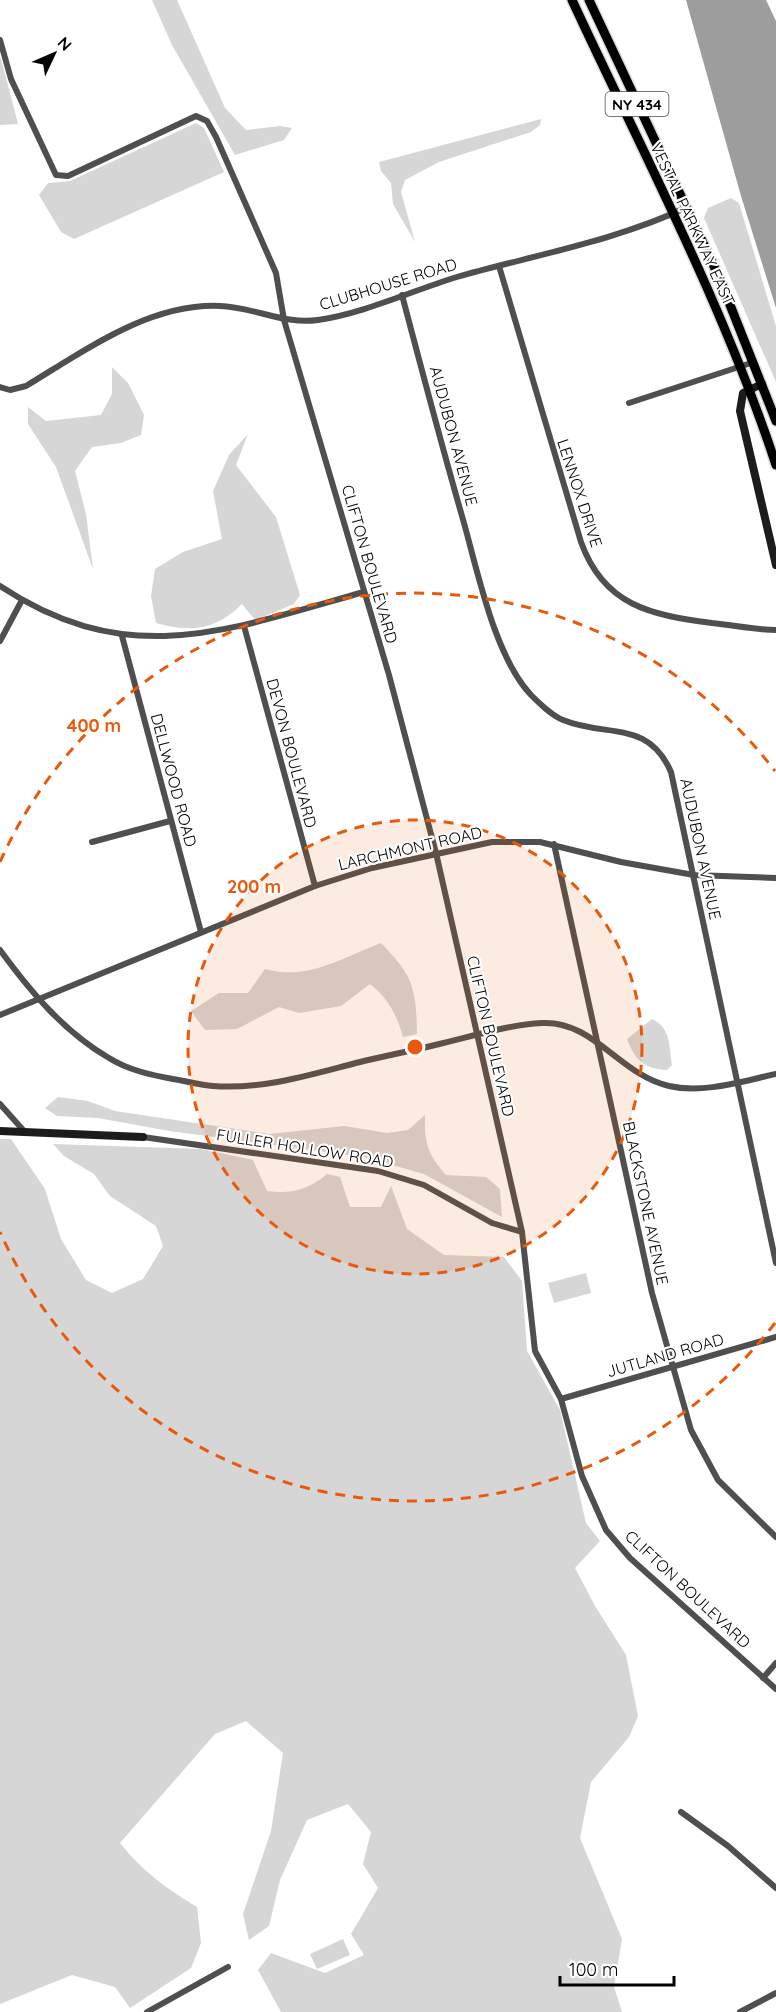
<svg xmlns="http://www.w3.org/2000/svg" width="776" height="2012" font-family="Quicksand,sans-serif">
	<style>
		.green { fill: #d6d6d6 }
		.water { fill: #9d9d9d }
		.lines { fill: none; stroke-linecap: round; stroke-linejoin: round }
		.primary-casing { stroke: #dbdbdb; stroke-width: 12 }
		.street { stroke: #4f4f4f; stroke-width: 6 }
		.secondary { stroke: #1c1c1c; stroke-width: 8 }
		.primary { stroke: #000; stroke-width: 9 }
		.ring { fill: none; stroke: #e8590c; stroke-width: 3; stroke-dasharray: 10 8 }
		.labels { text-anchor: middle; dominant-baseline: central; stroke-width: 4.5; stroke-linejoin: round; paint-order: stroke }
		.shield { fill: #fff; stroke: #4c4c4c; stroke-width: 1.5 }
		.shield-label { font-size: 15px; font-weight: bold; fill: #000 }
		.street-label { font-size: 16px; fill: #000; stroke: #fff }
		.centre { fill: #e8590c; stroke: #fff; stroke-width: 3 }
		.ring-label { font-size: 18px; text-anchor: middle; font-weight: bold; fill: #e8590c; stroke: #fff; stroke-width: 4.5; stroke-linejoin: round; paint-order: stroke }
	</style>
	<rect width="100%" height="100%" fill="#fff"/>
	<!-- green -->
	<g class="green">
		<polygon points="152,0 177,0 225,108 246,130 280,126 292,128 284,140 235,155 172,45"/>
		<polygon points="0,57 2,62 18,124 0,125"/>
		<polygon points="541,119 540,125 531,132 439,162 405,180 401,192 415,242 393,204 391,183 381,171 379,162"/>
		<polygon points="196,123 204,128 224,172 74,239 61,232 39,195 48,183 70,181"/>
		<polygon points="731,198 739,203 776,326 776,382 704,218 708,208"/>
		<polygon points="112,367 128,383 144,415 141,435 121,443 92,447 75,471 86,514 93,569 56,467 28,424 28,407 46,421 101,415 112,394"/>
		<path d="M248,434L236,465L276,517L300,595L294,604L255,620L242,604C216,630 191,633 156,623L151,596L155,569L183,552L222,539L213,491L229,455Z"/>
		<path d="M381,943C414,977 416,988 417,1034L403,1037C397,1015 388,998 370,984L341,1006L299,1013L279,1007L237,1029L205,1030L191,1011L219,993H248L265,969C308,981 341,958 381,943Z"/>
		<path d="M652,1019C671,1028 669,1046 672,1065L667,1070C644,1069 635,1060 627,1039Z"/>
		<path d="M58,1097L88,1101L115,1111L269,1134L344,1126L387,1133L408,1130L425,1115C424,1143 428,1155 446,1175L486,1177L500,1189L502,1217L424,1174L364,1157L169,1131L98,1118L57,1116L45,1108Z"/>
		<path d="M0,1139H11L45,1189L61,1239L86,1280L112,1293L143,1279L163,1246L156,1226L110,1196L94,1174L64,1156L53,1144L201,1149L253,1160L267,1191C292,1194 308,1190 327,1174L340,1177L350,1207H381L391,1186L407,1229L444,1255L504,1257L522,1281L527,1351L560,1410L586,1523L600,1541L575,1568L595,1606L626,1655L638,1716L629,1737L591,1782L580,1838L622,1939L614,1987L622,2012H281L258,1970L271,1953L325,1973L364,1955L351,1934L378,1888L363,1864L371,1832L348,1804L307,1820L280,1880L269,1926L249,1940L243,1914L271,1831L283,1753L246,1721L215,1734L120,1843C142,1871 167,1889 197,1907L201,1943L191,1968L130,2008L115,1987L72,1975L0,2004Z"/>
		<polygon points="586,1273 591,1293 554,1303 548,1283"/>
		<polygon points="343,1939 350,1955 317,1969 310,1954"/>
	</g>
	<!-- water -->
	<polygon class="water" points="686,0 766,0 776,21 776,308 741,196"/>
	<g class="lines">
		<!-- primary casing -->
		<g class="primary-casing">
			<g id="primary">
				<path d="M572,0C643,153 723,304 776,465"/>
				<polyline points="589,0 719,277 776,421"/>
			</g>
		</g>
		<!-- street -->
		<g class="street">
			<polyline points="0,40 11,79 56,175 68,176 196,116 207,121 216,137 276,273 284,320 389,675 436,853 522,1232 535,1351 561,1399 582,1476 606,1530 630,1558 776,1689"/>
			<path d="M499,266L581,542C604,606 651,615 712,623C733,625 755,630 776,630"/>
			<path d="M402,295C422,371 442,447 464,523C478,573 495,657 531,695C540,704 551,715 563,720C607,738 648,719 671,772L776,1263"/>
			<path d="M0,387L10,390L26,386C84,351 149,303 220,306C254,307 284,325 318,320C365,313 411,291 457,277C530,256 619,240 687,207"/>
			<polyline points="629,403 754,362"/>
			<path d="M0,586C128,671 229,630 364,592"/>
			<polyline points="244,626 315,886"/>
			<polyline points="122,636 201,932"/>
			<polyline points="0,641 22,600"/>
			<polyline points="92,842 170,821"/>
			<polyline points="554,844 652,1293 691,1430 718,1480 776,1537"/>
			<path d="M0,950C30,991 64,1032 109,1058C128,1070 151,1075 173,1079C186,1081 200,1085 213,1086C263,1090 312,1074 360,1062C385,1056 410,1051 435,1045C470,1037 506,1025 542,1023C593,1020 620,1075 669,1086C703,1094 743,1081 776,1074"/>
			<polyline points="0,1015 315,886 372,868 492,842 540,842 621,862 694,875 776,878"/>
			<polyline points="0,1104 24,1131"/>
			<polyline points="143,1137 378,1171 424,1185 492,1223 522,1232"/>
			<polyline points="561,1399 776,1337"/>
			<polyline points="763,1678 776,1663"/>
			<polyline points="681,1812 728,1846 776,1888"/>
			<polyline points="147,2012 228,1967"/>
			<polyline points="740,2012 776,1993"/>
		</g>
		<!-- secondary -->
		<g class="secondary">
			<polyline points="762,384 743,393 740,411 776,565"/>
			<polyline points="0,1131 143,1137"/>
		</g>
		<!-- primary -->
		<use href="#primary" class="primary"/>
	</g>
	<!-- distance rings -->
	<circle cx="415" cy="1047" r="227" fill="#e8590c" fill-opacity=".12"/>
	<g class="ring">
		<circle cx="415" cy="1047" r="227"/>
		<path d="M775 1323A454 454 0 0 1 0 1232M0 862A454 454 0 0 1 775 771"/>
	</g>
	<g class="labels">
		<!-- shield labels -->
		<rect class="shield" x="605.5" y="92" width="63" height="24" rx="4.5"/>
		<g class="shield-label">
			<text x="637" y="104">NY 434</text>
		</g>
		<!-- street labels -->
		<g class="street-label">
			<text transform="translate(693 224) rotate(65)">VESTAL PARKWAY EAST</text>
			<text transform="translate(388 284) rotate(-17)">CLUBHOUSE ROAD</text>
			<text transform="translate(454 436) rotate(75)">AUDUBON AVENUE</text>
			<text transform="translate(580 493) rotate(72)">LENNOX DRIVE</text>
			<text transform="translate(370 564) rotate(74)">CLIFTON BOULEVARD</text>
			<text transform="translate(292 753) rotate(75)">DEVON BOULEVARD</text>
			<text transform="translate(174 780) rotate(75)">DELLWOOD ROAD</text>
			<text transform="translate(410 848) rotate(-13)">LARCHMONT ROAD</text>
			<text transform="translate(701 849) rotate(78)">AUDUBON AVENUE</text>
			<text transform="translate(491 1036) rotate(77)">CLIFTON BOULEVARD</text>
			<text transform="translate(305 1148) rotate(9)">FULLER HOLLOW ROAD</text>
			<text transform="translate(646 1203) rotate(78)">BLACKSTONE AVENUE</text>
			<text transform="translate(665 1355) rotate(-16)">JUTLAND ROAD</text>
			<text transform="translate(688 1589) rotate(43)">CLIFTON BOULEVARD</text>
		</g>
	</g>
	<circle cx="415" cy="1047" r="9" class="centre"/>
	<g class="ring-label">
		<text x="94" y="732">400 m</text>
		<text x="254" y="893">200 m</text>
	</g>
	<!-- north arrow -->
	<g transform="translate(54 54) rotate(46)" stroke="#ffffff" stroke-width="4.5" paint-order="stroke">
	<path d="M0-4.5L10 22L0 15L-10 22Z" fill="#000000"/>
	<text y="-9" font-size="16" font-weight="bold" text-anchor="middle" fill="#000000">N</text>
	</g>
	<!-- scale -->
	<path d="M560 1976v9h114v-9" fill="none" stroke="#000000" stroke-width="3"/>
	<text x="569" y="1976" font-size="18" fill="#000000" stroke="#ffffff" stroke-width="4.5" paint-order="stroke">100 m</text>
</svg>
